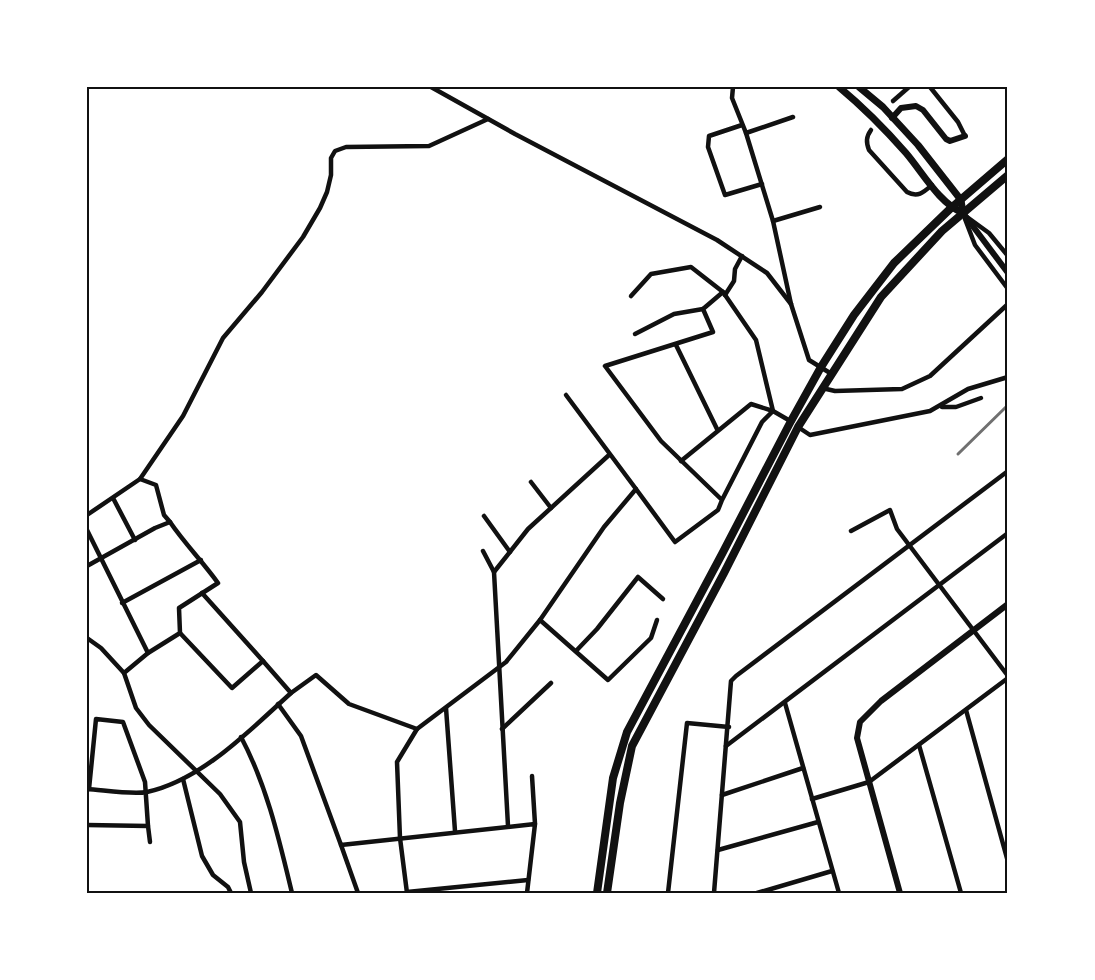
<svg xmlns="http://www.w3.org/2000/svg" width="1095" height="980" font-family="'Fira Sans Condensed',sans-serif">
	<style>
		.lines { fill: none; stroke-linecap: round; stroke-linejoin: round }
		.minor { stroke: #111; stroke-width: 4.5 }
		.tertiary { stroke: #111; stroke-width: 6 }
		.secondary { stroke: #111; stroke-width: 7 }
		.trunk { stroke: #111; stroke-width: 8 }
		.rail { stroke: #707070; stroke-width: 3 }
		.neatline { fill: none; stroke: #111; stroke-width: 2 }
	</style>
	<rect width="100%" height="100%" fill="#fff"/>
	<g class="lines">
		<!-- minor -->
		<g class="minor">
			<polyline points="431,87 515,134 717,240 767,273 791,304"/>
			<polyline points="733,87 732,98 746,133 773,221 791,304 809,360 830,373"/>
			<polyline points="930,87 958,122 965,136"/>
			<polyline points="893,101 909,87"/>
			<polyline points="742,125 709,136 708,147 725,195 762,184"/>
			<path d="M871,130C866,137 866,142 869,150L907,192C918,198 924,192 932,185"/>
			<polyline points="746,133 793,117"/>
			<polyline points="967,217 989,233 1008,256"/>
			<polyline points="965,219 975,245 1008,289"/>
			<polyline points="773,221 820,207"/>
			<polyline points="725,295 734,281 735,269 742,256"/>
			<polyline points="631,296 651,274 691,267 723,292"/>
			<polyline points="635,334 674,314 703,309"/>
			<polyline points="676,345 717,429"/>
			<polyline points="822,388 835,391 902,389 930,376 1008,304"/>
			<polyline points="566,395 636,489"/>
			<polyline points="942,407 956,407 981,398"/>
			<polyline points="798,427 810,435 930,411 968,389 1008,377"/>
			<polyline points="681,461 751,404 773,411 792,422"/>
			<polyline points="140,479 183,416 223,338 262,292 303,237 320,208 327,192 331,175 331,158 335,151 346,147 429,146 488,119"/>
			<polyline points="531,482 551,508"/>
			<polyline points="113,498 135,540"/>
			<polyline points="87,515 140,479 156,485 164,515 170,522"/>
			<polyline points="484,516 510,552"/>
			<polyline points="87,530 148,653"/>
			<polyline points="851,531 890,510 897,529 1008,676"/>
			<polyline points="483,551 494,572 508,826"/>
			<path d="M87,566L155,528L170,522C185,544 203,562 218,583L179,608L180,633L148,653L124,673L136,708L149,725L220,794L240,822L244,862L251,893"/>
			<polyline points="494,572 528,529 609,455"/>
			<polyline points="122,603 201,560"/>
			<polyline points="540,620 608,680 651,638 657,620"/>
			<polyline points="180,633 232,688 263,661 202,593"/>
			<polyline points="87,638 101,648 124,673"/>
			<polyline points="576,651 597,629 638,577 663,599"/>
			<polyline points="291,693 316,675 349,704 417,729"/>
			<polyline points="785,703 839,893"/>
			<polyline points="278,704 301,736 341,845 535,824 527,893"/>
			<polyline points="446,708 455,831"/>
			<polyline points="966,710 1008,862"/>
			<polyline points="502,729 551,683"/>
			<path d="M241,737C267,786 279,839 292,893"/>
			<polyline points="919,745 961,893"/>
			<polyline points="726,746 1008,533"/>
			<polyline points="532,776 535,824"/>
			<polyline points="183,779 202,856 213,875 228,887 231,893"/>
			<path d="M87,789C103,790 133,795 147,792C202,780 250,730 291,693L263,661"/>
			<polyline points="89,789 96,719 123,722 145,782 148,826"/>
			<polyline points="722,795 803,768"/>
			<polyline points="812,799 869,782 1008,678"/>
			<polyline points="87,825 148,826 150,842"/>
			<polyline points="341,845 358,893"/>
			<polyline points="718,850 818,822"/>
			<polyline points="407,892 528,880"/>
			<polyline points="407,893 400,838 397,762 417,729 506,662 540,620 604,527 636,489 675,542 718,510 722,500 661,441 605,366 713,332 703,309 723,292 756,340 773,411 762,422 722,500"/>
			<polyline points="668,893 687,723 729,727"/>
			<polyline points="714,893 731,681 736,676 1008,471"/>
			<polyline points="757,893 832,871"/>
		</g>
		<!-- tertiary -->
		<g class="tertiary">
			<polyline points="892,118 901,108 916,106 923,110 946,139 950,141 965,136"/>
			<polyline points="963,213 1008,273"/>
			<polyline points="900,893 857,738 860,722 881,701 1008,604"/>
		</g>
		<!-- secondary -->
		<g class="secondary">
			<path d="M839,87C863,107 885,129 906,153C923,173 939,203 963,213"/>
			<polyline points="859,87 883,107 918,145 961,200 963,213"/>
		</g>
		<!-- trunk -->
		<g class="trunk">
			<polyline points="597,893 613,778 627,732 722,554 791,421 821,367 854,315 894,263 951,208 1008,159"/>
			<polyline points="607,893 620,803 632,746 724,573 798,427 881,297 942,231 1008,175"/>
		</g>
		<!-- rail -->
		<polyline class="rail" points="958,454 1008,405"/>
	</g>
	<!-- border -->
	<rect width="1095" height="980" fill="none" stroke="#ffffff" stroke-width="177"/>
	<rect x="88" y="88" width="918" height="804" class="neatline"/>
</svg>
